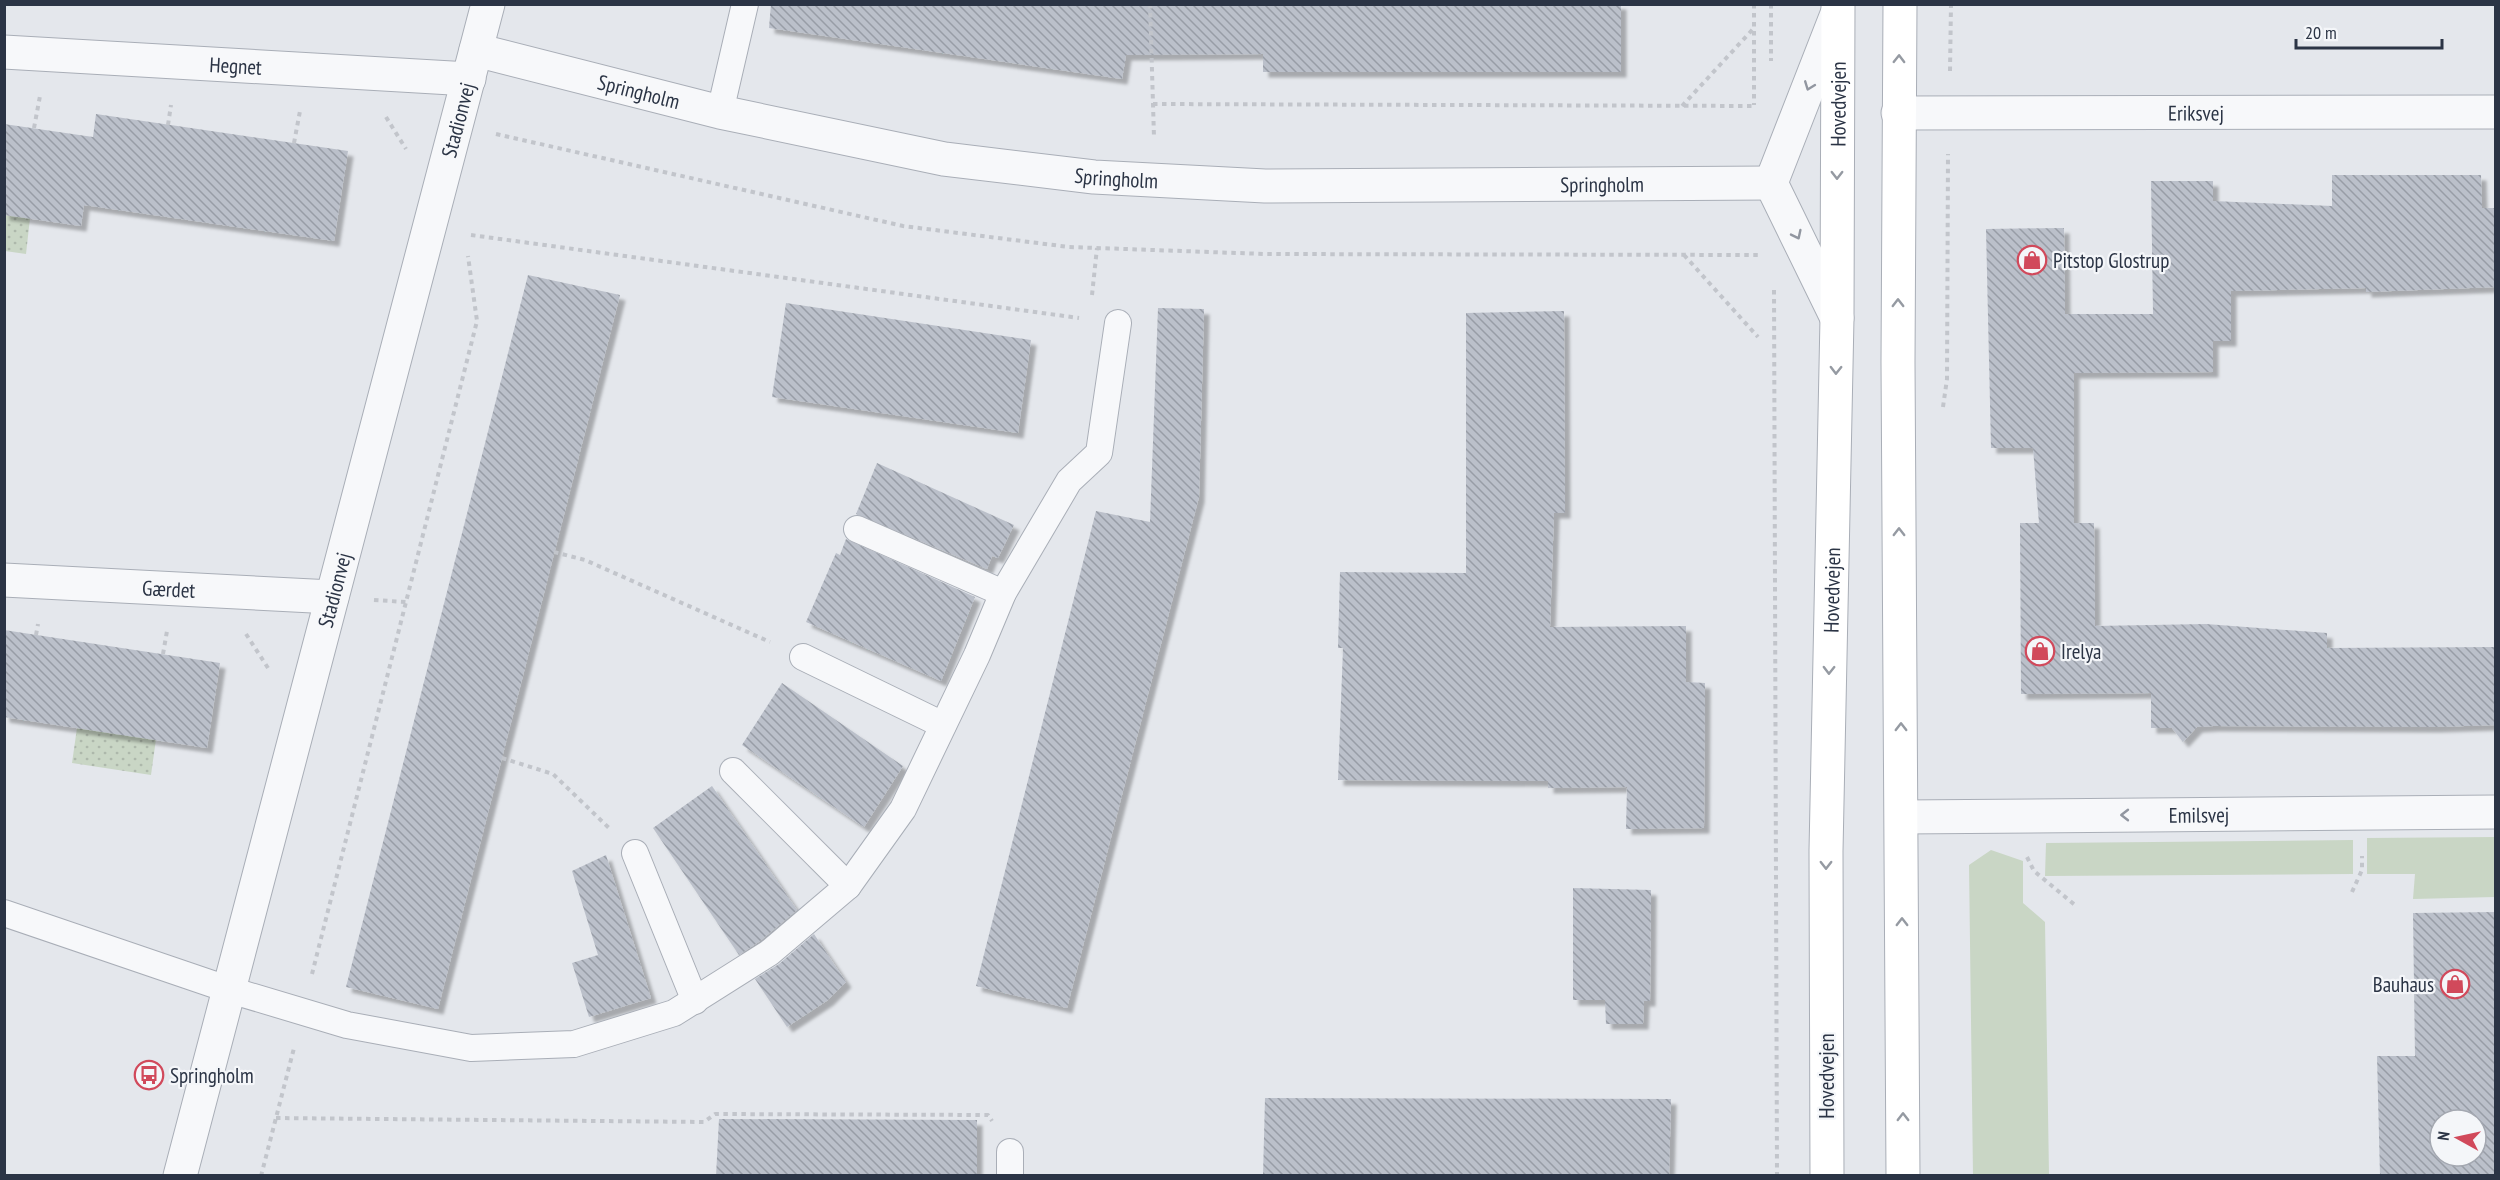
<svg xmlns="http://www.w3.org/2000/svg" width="2500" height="1180" font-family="'PT Sans Narrow',sans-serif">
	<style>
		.grass { fill: #c9d6c5 }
		.park { fill: url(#park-dots) }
		.building { fill: url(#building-back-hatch); fill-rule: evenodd; filter: url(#shadow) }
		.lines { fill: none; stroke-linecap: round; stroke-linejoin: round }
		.service-casing { stroke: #a9aeb7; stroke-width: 28 }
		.minor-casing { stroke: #a9aeb7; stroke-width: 35 }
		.tertiary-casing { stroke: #a9aeb7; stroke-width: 35 }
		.secondary-casing { stroke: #a9aeb7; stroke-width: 35 }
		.path { stroke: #c2c5cb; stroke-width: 4; stroke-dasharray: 4.5 4.5; stroke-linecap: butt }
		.service { stroke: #f7f8fa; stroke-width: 26 }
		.minor { stroke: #f7f8fa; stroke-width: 33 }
		.tertiary { stroke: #f7f8fa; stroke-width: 33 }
		.secondary { stroke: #fff; stroke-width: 33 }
		.oneway { stroke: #959aa2 }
		.oneway2 { stroke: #9196a0 }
		.labels { text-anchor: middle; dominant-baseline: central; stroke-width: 4.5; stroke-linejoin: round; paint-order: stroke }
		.street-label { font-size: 21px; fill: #2b3445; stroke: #f4f6f9 }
		.poi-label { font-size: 21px; fill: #2b3445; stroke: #f4f6f9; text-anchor: start }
	</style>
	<defs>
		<pattern id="park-dots" width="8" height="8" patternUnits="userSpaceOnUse" patternTransform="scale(1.5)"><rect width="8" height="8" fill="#c9d6c5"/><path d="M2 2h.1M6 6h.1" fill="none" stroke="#adb8ab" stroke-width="1.8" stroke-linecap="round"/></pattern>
		<pattern id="building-back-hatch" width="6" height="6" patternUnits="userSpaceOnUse" patternTransform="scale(1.5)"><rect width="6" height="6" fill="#bbc0ca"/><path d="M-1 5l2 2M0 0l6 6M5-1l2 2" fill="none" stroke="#989da6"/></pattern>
		<filter id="shadow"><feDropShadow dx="5.5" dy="5.5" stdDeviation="1.5" flood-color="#0004"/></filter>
	</defs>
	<rect width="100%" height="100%" fill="#e4e7ec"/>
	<!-- grass -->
	<g class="grass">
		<polygon points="2495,837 2495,897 2413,899 2415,874 2367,874 2367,838"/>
		<polygon points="2353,840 2353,874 2045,876 2046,843"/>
		<polygon points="1991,850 2023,861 2023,903 2045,922 2049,1175 1973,1175 1969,865"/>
	</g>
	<!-- park -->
	<g class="park">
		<polygon points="5,215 30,218 26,254 5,251"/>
		<polygon points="77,728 156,739 151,775 72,763"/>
	</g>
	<!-- building -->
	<g class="building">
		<polygon points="771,4 1621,4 1621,72 1263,72 1263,54 1126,55 1122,79 769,28"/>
		<polygon points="96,114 348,151 334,241 84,205 81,226 4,215 4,124 93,137"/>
		<polygon points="2332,175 2481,175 2482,208 2496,208 2496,287 2366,292 2366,288 2231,291 2231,341 2213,341 2213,372 2074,373 2074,523 2094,523 2095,626 2206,624 2327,633 2327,648 2496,647 2496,725 2434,727 2213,726 2197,727 2183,742 2172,728 2151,728 2151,693 2021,694 2020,523 2039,523 2033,448 1991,448 1986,229 2064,228 2065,314 2153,314 2151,181 2213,181 2213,201 2332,206"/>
		<polygon points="528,275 620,295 438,1009 346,987"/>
		<polygon points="786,303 1031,340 1018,433 772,397"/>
		<polygon points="1158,308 1204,309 1199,497 1067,1008 976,986 1096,511 1150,522"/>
		<polygon points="1564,311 1565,513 1554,513 1550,627 1686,626 1686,682 1705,683 1704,828 1626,829 1627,787 1548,788 1548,781 1338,780 1343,648 1338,648 1340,572 1466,573 1466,313"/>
		<polygon points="877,463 1014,525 998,558 992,556 987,569 856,514"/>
		<polygon points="846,539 975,597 941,681 806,622 836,553 840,555"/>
		<polygon points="4,630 220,663 207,748 4,717"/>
		<polygon points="782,683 903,766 864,827 742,745"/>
		<polygon points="712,786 797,910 760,941 739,955 653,828"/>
		<polygon points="606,855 651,998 589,1017 572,963 598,955 572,871"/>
		<polygon points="1573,888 1651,890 1650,1001 1644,1001 1643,1024 1606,1024 1605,1000 1573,1000"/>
		<path d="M2496,912V1176H2380L2377,1056H2415L2413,913ZM2440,1120H2476V1156H2440Z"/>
		<polygon points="814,934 846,982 828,1000 787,1027 755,979 779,964"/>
		<polygon points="1265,1098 1671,1099 1669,1176 1263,1176"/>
		<polygon points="719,1119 977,1120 977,1176 716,1176"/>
	</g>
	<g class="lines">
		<!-- service casing -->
		<g class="service-casing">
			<g id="service">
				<polyline points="720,112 745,4"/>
				<polyline points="857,529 1003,593"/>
				<polyline points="803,657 943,725"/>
				<polyline points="733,771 848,886"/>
				<polyline points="635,853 695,1001"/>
				<polyline points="4,913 230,990 347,1025 471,1048 574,1044 674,1013 769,953 848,886 903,809 977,655 1003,593 1069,481 1099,453 1118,323"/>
				<polyline points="1010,1176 1010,1152"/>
			</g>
		</g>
		<!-- minor casing -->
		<g class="minor-casing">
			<g id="minor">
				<polyline points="1837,14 1771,183 1837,318"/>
				<path id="s1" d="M476,50L720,112L944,159L1094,177L1265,186L1771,183"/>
				<path id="s2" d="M4,52L469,79"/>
				<path id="s3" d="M1898,113L2496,112"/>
				<path id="s4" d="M4,580L332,597"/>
				<path id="s5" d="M1902,817L2496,812"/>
			</g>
		</g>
		<!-- tertiary casing -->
		<g class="tertiary-casing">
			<g id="tertiary">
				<path id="s6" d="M180,1176L488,4"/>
			</g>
		</g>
		<!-- secondary casing -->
		<g class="secondary-casing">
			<g id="secondary">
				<polyline points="1900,4 1898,362 1903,1176"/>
				<path id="s7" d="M1827,1176L1826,851L1837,318L1838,4"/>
			</g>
		</g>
		<!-- path -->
		<g class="path">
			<polyline points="1150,4 1154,137"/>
			<polyline points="1754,4 1754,105"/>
			<polyline points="1771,4 1771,61"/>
			<polyline points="1950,71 1951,4"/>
			<polyline points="1153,104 1755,106"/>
			<polyline points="1682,106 1754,28"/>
			<polyline points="386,117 406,149"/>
			<polyline points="168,125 171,105"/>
			<polyline points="34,128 40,96"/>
			<polyline points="496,134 903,226 1069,247 1265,254 1758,255"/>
			<polyline points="294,143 300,111"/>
			<polyline points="471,235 1079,318"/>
			<polyline points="1684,255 1758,337"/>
			<polyline points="1774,290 1777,1176"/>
			<polyline points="1092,295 1097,248"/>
			<polyline points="1943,407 1947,379 1948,154"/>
			<polyline points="554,552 585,560 770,642"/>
			<polyline points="374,600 406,602"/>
			<polyline points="246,634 268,668"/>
			<polyline points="36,635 38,624"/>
			<polyline points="163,654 167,631"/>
			<polyline points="502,758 553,774 609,828"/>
			<polyline points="2027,857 2034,871 2075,905"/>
			<polyline points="2352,892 2362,870 2362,856"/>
			<polyline points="312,974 477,321 468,256"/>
			<polyline points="276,1118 704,1122 715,1114 988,1115 992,1121"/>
			<polyline points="261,1176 294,1048"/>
		</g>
		<!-- service -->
		<use href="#service" class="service"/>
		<!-- minor -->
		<use href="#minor" class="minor"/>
		<!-- tertiary -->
		<use href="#tertiary" class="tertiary"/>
		<!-- secondary -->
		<use href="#secondary" class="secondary"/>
	</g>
	<!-- one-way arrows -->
	<defs><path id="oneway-chevron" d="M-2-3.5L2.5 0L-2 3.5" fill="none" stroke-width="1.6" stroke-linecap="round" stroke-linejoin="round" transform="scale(1.5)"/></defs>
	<g class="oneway">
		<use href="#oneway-chevron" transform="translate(1899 59) rotate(-89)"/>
		<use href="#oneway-chevron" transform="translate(1837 175) rotate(90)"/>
		<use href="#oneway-chevron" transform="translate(1898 303) rotate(-90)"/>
		<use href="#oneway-chevron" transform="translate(1836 370) rotate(91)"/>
		<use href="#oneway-chevron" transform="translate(1899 532) rotate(-90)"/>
		<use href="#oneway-chevron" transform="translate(1829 670) rotate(91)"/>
		<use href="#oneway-chevron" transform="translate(1901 727) rotate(-90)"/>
		<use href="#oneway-chevron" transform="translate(1826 865) rotate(90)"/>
		<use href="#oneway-chevron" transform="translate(1902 922) rotate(-90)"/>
		<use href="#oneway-chevron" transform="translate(1903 1117) rotate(-90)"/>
	</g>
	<g class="oneway2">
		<use href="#oneway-chevron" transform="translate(1809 86) rotate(111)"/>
		<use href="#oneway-chevron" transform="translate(1797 235) rotate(64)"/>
		<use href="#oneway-chevron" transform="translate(2125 815) rotate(180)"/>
	</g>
	<!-- icons -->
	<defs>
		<g id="shop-ring" transform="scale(1.5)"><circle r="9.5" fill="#f4f6f9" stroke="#d1495b" stroke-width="1.5"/><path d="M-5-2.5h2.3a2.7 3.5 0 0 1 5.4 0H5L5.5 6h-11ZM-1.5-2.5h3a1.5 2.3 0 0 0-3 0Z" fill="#d1495b"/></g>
		<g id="bus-ring" transform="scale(1.5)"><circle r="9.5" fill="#f4f6f9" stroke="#d1495b" stroke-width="1.5"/><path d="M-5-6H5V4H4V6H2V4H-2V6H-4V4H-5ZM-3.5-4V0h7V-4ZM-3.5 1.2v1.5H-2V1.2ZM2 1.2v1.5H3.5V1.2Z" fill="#d1495b"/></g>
	</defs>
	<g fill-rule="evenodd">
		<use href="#shop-ring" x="2032" y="260"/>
		<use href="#shop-ring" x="2040" y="651"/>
		<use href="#shop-ring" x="2455" y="984"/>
		<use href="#bus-ring" x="149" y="1075"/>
	</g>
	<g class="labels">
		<!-- street labels -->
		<g class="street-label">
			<text stroke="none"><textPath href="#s2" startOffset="232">Hegnet</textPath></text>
			<text stroke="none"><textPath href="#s1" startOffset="168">Springholm</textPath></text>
			<text stroke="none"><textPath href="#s7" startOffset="1072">Hovedvejen</textPath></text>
			<text stroke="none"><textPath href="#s3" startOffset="298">Eriksvej</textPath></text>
			<text stroke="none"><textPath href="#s6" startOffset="1092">Stadionvej</textPath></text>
			<text stroke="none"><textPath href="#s1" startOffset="654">Springholm</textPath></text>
			<text stroke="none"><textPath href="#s1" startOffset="1140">Springholm</textPath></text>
			<text stroke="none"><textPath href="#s4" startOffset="165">Gærdet</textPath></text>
			<text stroke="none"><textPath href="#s6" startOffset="606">Stadionvej</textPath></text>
			<text stroke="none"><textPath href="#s7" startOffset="586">Hovedvejen</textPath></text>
			<text stroke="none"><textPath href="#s5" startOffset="297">Emilsvej</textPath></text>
			<text transform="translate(1826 1076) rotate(-90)">Hovedvejen</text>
		</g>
		<!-- poi labels -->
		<g class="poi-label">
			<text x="2053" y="260">Pitstop Glostrup</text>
			<text x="2061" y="651">Irelya</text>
			<text x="2434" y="984" text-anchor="end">Bauhaus</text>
			<text x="170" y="1075">Springholm</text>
		</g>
	</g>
	<!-- border -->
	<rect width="2500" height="1180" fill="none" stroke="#2b3445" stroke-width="12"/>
	<!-- north arrow -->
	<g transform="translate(2458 1138) rotate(278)"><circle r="28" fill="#f4f6f9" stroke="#a4a8b1" stroke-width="1.5"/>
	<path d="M0-4.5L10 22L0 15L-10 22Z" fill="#d1495b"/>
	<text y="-9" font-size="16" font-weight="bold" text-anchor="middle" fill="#2b3445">N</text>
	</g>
	<!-- scale -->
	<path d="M2296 39v9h146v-9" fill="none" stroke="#2b3445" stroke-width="3"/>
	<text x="2305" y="39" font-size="18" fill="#2b3445" stroke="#f4f6f9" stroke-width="4.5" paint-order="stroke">20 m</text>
</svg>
